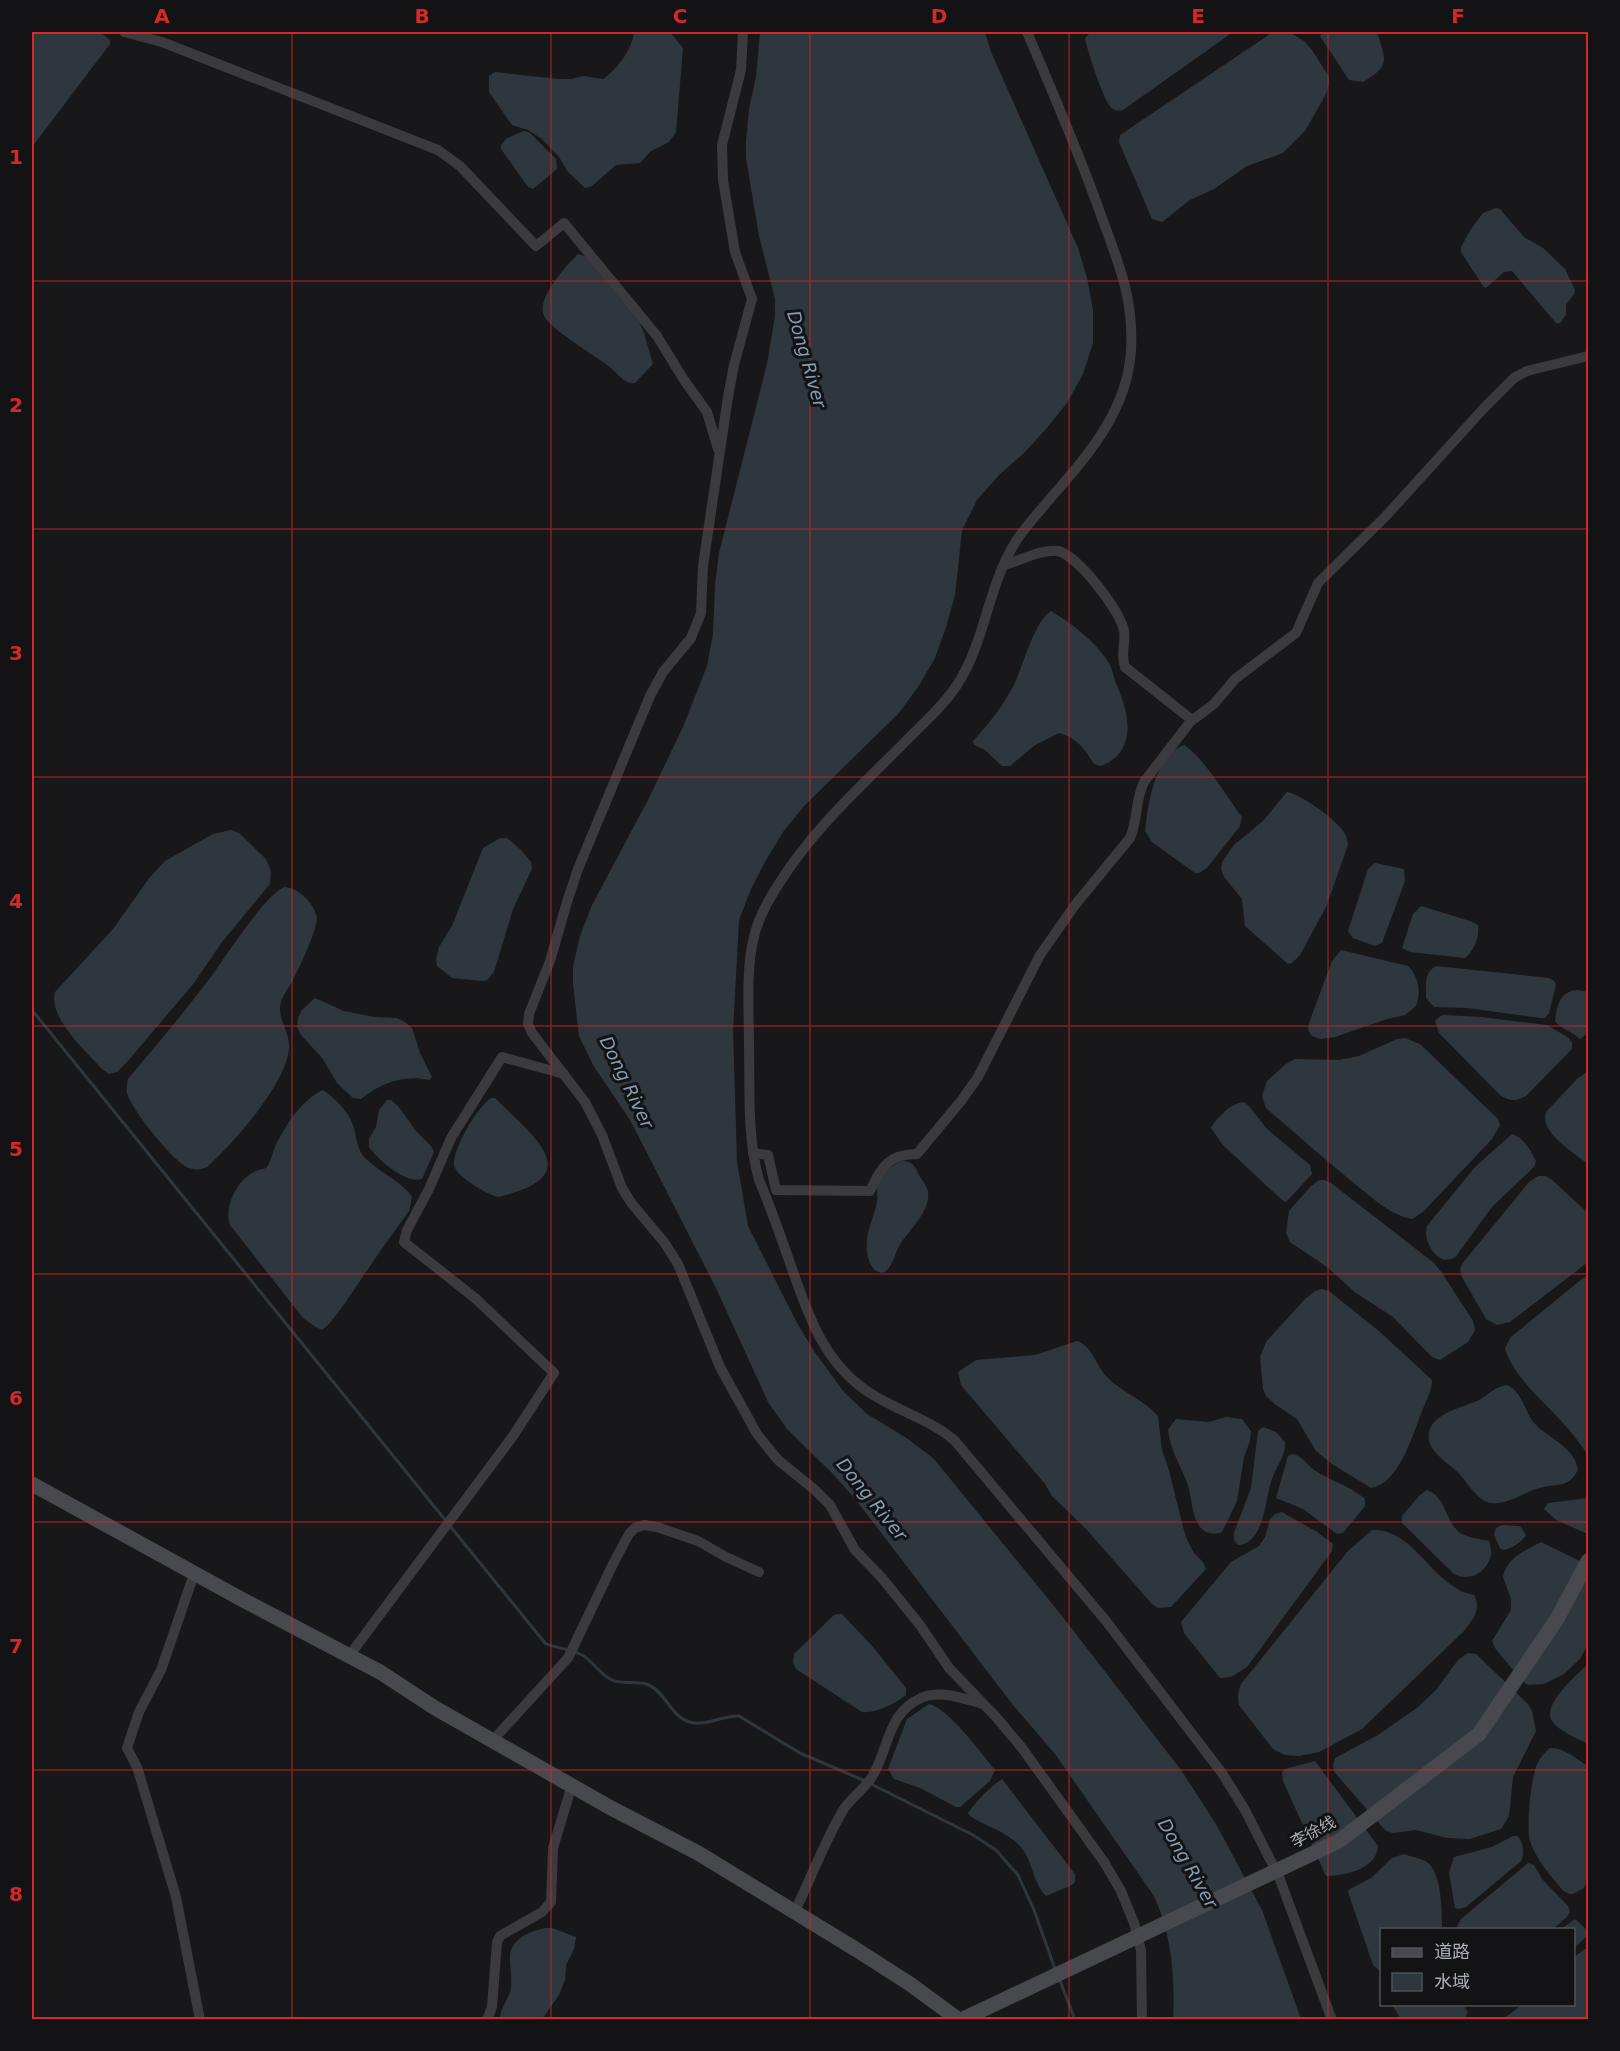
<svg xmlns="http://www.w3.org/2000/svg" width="1620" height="2051" font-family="'DejaVu Sans','Noto Sans SC',sans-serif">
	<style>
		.water { fill: #2f373e }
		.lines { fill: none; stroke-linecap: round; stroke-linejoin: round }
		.stream { stroke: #2f373e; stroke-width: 3 }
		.street { stroke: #3a3a3f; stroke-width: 10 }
		.secondary { stroke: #48494f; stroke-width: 15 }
		.grid { fill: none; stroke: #d62828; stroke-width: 1.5; stroke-opacity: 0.55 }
		.labels { text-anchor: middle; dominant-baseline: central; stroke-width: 6; stroke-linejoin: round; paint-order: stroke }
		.street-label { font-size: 16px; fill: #abb0b9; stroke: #131315 }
		.water-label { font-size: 18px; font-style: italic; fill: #849db2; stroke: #131315 }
		.neatline { fill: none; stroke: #d62828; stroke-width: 2 }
		.grid-label { font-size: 20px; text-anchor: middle; font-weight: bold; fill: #d62828 }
	</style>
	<rect width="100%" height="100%" fill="#18181a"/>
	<!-- water -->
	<g class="water">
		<polygon points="32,32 100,32 110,40 110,44 32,147"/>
		<path d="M634,32H670L683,48L676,132L669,142L651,151L640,163L616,165L592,186L585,188L568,172L559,157L542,139L528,130L512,125L489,92V76L495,72L558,79H571L583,76L603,79C618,69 632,49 634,32Z"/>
		<path d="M760,32H985L991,52L1078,248L1087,278L1093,310V343L1083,374L1067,403L1046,429L1024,453L999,475L977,500L962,530L955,595L946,627L935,658L918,687L898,714L804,806L783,832L766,860L751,889L739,920L733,1030L737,1162L748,1226L797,1323L814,1351L843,1391L867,1414L908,1439L934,1459L1062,1616L1181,1770L1216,1824L1262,1910L1301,2019H1173C1175,1977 1172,1935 1154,1896L1055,1754L1013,1705L856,1500L834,1475L787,1429L768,1402L716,1288L645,1149L630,1120L593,1065L579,1036L573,984V967L580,936L592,905L648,800L683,727L707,666L713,634L715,585L719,553L767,364L775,316V299L759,236L746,158V141L749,109L756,77Z"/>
		<path d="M1091,32H1233L1123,110C1118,111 1113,111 1110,106C1103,98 1087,50 1085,38Z"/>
		<polygon points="1273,32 1289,32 1304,41 1312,50 1329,77 1329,84 1326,94 1305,131 1283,153 1247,166 1214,189 1190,200 1162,222 1152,219 1119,142 1120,135"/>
		<path d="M1324,32H1377C1385,59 1392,65 1363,82L1349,80L1320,36Z"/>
		<polygon points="523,131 529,132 556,159 557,169 533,189 528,187 501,149 501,145 506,139"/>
		<polygon points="1496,208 1500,209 1524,237 1543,248 1565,269 1575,290 1574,294 1566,305 1566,315 1560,323 1556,323 1512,271 1504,272 1486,288 1483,286 1461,252 1461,247 1471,229 1483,213"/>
		<path d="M578,254L585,256L639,322L644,333L653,364L635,383C626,385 619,375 612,369C599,357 547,329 543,313C539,295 566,266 578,254Z"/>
		<path d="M1051,611C1073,624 1093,640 1107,660C1112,666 1113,675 1115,681C1128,710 1140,750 1101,766L1094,764C1084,748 1077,738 1059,733L1035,745L1010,766H1002L985,750L974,745L973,741C989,724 1003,706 1014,685C1023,666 1034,622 1051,611Z"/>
		<path d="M1184,745C1202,755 1229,800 1242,817L1240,826L1207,868L1199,873H1195L1152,842L1145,831C1148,804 1154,757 1184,745Z"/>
		<path d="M1287,792C1302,795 1334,818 1343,831C1347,836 1347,840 1348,845L1326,907L1300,955L1292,963L1288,964L1245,926L1242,899L1224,877L1221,869L1222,862L1234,845L1263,821Z"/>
		<path d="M231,830L239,833L266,859L271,871L270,884L222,942L194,983L127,1062L117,1072L109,1074L102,1069C86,1051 48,1018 55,992L113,929L150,877L165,861L213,834Z"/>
		<polygon points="500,838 507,838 521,850 531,862 532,869 513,909 494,972 487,980 483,981 452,978 437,966 436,959 439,947 452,926 483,848"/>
		<polygon points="1375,863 1404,869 1405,881 1382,943 1375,946 1353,938 1348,931 1368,869"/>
		<path d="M285,887C300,889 314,903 317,918C316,933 299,968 292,982C288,989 283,995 281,1002C276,1017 290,1032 289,1047C288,1082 233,1144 207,1167C201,1170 195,1170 189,1168C174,1163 131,1109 127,1093C126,1088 127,1084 128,1079C155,1047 182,1015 207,982C222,963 266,892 285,887Z"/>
		<path d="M1421,906L1470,921L1478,925C1480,936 1473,952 1465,958L1410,952L1402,948L1413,914Z"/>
		<path d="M1341,950L1408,966C1419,977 1421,992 1416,1006L1405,1015L1387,1019L1335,1037L1321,1039L1312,1036L1308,1030L1309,1023L1332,961Z"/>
		<path d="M1436,966L1549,978L1554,981L1556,985L1549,1013L1545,1018H1541L1468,1008L1434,1007L1426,998C1426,986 1424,972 1436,966Z"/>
		<path d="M1578,990L1588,992V1033L1580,1039C1573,1032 1561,1029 1555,1021C1557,1005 1560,991 1578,990Z"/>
		<path d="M315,998L344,1011L374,1017L397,1018L405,1022L412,1028L420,1053L432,1077L429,1080C405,1074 380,1083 361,1099L353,1098L337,1083L323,1059L301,1035L297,1027L298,1018L302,1010Z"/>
		<path d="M1442,1015L1482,1017L1547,1025L1569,1038L1572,1043V1049L1526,1096C1515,1102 1510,1101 1500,1095L1439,1033L1435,1021Z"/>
		<path d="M1405,1038L1420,1044L1498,1119L1500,1125L1492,1139L1423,1212L1412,1219C1390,1215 1373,1198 1356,1185C1326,1160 1296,1134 1266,1108L1262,1096L1267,1081L1286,1064L1295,1059L1339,1060L1359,1056L1397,1039Z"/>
		<path d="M1588,1071V1164C1574,1153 1539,1132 1546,1112L1577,1079Z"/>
		<path d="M323,1090C335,1098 348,1111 353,1125C357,1137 356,1149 366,1159C377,1170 406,1185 412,1197L409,1211L383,1247L343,1306L329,1324L322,1330L314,1326L303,1318L230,1225C224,1207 236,1183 252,1173C256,1170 261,1170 266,1168C271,1162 272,1154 275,1147C285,1126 301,1100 323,1090Z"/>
		<path d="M492,1098H495C535,1138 589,1176 498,1197C487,1194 456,1177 454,1165C452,1150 479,1103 492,1098Z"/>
		<path d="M387,1100H391L398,1106L416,1131L431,1146L434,1152L422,1179C406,1184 378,1160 369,1147V1139L376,1127L379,1110Z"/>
		<path d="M1244,1102L1249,1106L1267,1129L1310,1165L1312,1174L1286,1202L1282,1200L1223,1145L1211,1128C1216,1118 1233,1102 1244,1102Z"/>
		<path d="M1512,1134C1524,1138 1530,1149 1536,1161L1534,1167L1492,1207L1456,1256C1440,1270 1422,1242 1427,1226L1475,1167Z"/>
		<path d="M902,1161C912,1161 915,1166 919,1175C922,1180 927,1186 928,1192C931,1211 908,1231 899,1246C894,1255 893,1269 882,1273C873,1271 871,1266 868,1257C863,1236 873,1222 877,1202C878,1195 876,1189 878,1183C883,1173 892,1165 902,1161Z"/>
		<polygon points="1538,1176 1545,1176 1551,1179 1588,1213 1588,1262 1510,1322 1497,1325 1486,1319 1462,1277 1460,1270 1462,1264 1529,1182"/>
		<polygon points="1319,1180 1325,1180 1331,1183 1434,1263 1442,1273 1473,1321 1475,1330 1468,1342 1440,1360 1432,1357 1393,1317 1356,1293 1327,1267 1290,1242 1286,1233 1289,1211 1310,1187"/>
		<path d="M1588,1274V1455C1580,1444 1572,1432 1562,1422C1543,1400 1513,1377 1505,1348L1511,1337Z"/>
		<path d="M1322,1289L1329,1291L1380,1332L1432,1380C1432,1390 1426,1401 1422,1411C1413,1434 1399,1484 1371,1488L1332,1464L1316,1451L1297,1419L1276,1405L1266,1396L1263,1389L1260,1357L1266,1342L1305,1299L1315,1291Z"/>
		<path d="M1077,1341C1092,1346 1096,1365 1106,1376C1121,1392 1144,1400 1158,1416L1162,1450L1168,1467L1183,1527L1187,1540L1194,1553L1203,1562L1206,1569L1171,1607L1158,1608L1152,1604L1087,1530L1052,1496L1045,1484L961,1385L958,1372L976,1360L1035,1355Z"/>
		<path d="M1507,1385C1523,1392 1524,1411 1534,1423C1548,1438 1575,1447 1578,1470C1568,1489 1558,1483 1539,1488C1524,1492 1509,1505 1492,1503C1479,1502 1470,1486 1462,1477C1453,1465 1432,1456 1429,1440C1425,1414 1462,1408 1479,1400C1488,1395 1496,1386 1507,1385Z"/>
		<path d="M1226,1417L1242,1419L1251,1431L1250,1441L1244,1457L1237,1501L1223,1530L1221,1533C1213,1534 1206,1534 1200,1527C1191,1515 1192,1496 1187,1482C1180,1465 1170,1449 1168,1430L1176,1419L1209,1422Z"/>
		<path d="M1263,1427L1276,1432L1285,1442C1286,1457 1275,1467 1271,1482C1265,1500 1264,1544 1238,1545L1234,1540V1533L1251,1488L1258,1431Z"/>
		<path d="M1291,1454C1301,1454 1306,1464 1314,1470C1330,1481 1351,1486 1365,1499V1506L1343,1533L1337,1534L1303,1509L1276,1498L1288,1456Z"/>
		<path d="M1427,1490C1447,1497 1445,1524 1462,1534C1469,1538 1481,1539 1489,1541C1490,1546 1492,1551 1491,1555C1487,1573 1469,1582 1454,1574L1402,1523V1516L1420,1495Z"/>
		<polygon points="1588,1498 1588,1534 1556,1520 1544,1509 1548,1503"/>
		<polygon points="1282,1512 1317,1532 1333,1544 1332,1551 1247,1667 1231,1677 1220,1678 1184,1633 1181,1622 1231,1562 1259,1546 1265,1537 1270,1519 1275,1514"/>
		<path d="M1502,1525L1520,1526L1526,1535C1522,1542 1511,1549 1503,1550L1500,1548L1494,1535L1496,1528Z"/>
		<path d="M1372,1530C1408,1528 1428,1572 1456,1588C1461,1592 1468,1593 1474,1595C1482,1609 1473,1619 1464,1631L1362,1729L1319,1752L1299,1756L1285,1755L1273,1749L1239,1705C1237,1697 1238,1692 1241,1684L1348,1551Z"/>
		<path d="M1541,1542L1588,1565V1644L1580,1659L1564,1674L1544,1684L1528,1685L1522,1681L1495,1648L1492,1641L1511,1610V1599L1503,1577C1507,1557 1525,1551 1541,1542Z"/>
		<path d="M838,1614H842L873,1647L906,1688V1695C897,1703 874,1714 862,1712L796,1669L793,1662L794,1654L834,1615Z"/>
		<polygon points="1468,1653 1476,1654 1528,1704 1532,1711 1536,1731 1513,1777 1509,1816 1501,1829 1470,1839 1447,1838 1416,1830 1393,1833 1386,1831 1335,1773 1333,1766 1335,1758 1378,1735 1417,1708 1436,1690 1458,1660"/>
		<path d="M1588,1664V1744C1577,1738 1560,1732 1552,1721C1541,1705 1577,1675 1588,1664Z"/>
		<path d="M929,1704C948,1708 982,1754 995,1770L990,1781L960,1807H956L920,1788L894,1779L888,1769L907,1719Z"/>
		<path d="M1550,1748C1564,1747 1577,1760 1588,1766V1878L1584,1888L1573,1894C1564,1894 1561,1888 1555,1881C1545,1869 1535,1856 1530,1841C1526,1828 1531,1780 1536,1767C1539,1759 1544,1753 1550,1748Z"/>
		<path d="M1315,1761L1378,1846C1377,1869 1344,1876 1326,1876L1283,1781L1282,1772L1285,1769Z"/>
		<path d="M1002,1779L1075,1874V1882L1072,1885L1046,1896C1032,1882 1033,1860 1020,1846C1007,1832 985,1826 970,1816L968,1813C978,1799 989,1788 1002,1779Z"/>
		<path d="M1513,1836H1517C1523,1840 1525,1854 1521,1861L1466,1907L1458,1909L1455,1908L1449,1873L1454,1857L1492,1847Z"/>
		<path d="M1404,1854C1411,1857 1421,1858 1427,1862C1442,1873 1442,1912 1442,1929L1382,1930L1381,1972L1373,1965L1348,1892L1350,1889L1371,1878L1392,1858Z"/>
		<polygon points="1528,1863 1534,1865 1542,1879 1568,1906 1570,1912 1567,1917 1553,1929 1456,1929 1461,1919"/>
		<polygon points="1575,1919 1588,1931 1586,1937 1574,1948 1574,1930 1561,1929"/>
		<path d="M546,1928H552L576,1937L574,1949L566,1965L565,1980L559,1995L542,2019H500C500,2008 509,1999 511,1988C512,1979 510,1969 510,1959C509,1939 530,1931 546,1928Z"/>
		<polygon points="1588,1947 1588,2019 1503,2019 1522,2005 1574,2004 1574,1957"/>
		<polygon points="1392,2005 1463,2005 1468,2012 1464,2019 1401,2019"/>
	</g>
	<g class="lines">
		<!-- stream -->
		<g class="stream">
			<polyline points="32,1010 446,1521"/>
			<path d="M450,1526L545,1643C556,1649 569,1648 580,1654C593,1660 599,1674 612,1680C623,1685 637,1680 649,1685C665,1692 671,1716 689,1722C707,1727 722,1715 739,1716L800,1753L865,1781"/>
			<polyline points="871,1784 973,1835 996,1850 1018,1875 1034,1910 1055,1969"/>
			<polyline points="1059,1978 1075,2020"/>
		</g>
		<!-- street -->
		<g class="street">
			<polyline points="124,32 162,42 438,150 460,166 536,246 564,223 657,336 684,380 707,412 718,449"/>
			<polyline points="743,32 741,70 722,145 723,180 735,252 752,299 734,365 728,397 703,566 701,613 691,638 663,672 650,696 578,869 567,902 550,961 529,1014 528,1024 532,1033 585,1102 602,1135 622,1188 632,1204 664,1242 678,1264 720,1367 757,1434 778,1460 815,1490 830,1505 855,1550 882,1578 920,1625 949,1668 997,1718 1022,1748 1104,1862 1121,1891 1134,1923 1141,1950 1142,2020"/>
			<path d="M1027,32C1053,93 1080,155 1102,218C1119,264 1134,300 1131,350C1127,425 1067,475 1024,530C988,575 988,638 957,685C942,708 919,727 900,747C856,791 814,829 780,882C768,900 757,920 753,941C746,972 749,1012 749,1045C750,1089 747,1137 759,1180C771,1208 781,1237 791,1266C807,1311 821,1356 860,1386C889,1409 928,1417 955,1441L1106,1621L1222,1773L1245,1810L1279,1877L1332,2020"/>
			<path d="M1004,565C1020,561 1041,549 1058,551C1077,555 1121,611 1124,631C1126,644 1120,654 1125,667L1192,720"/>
			<path d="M753,1153L768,1155L776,1190L870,1191C881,1167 889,1154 917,1154L961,1101L978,1077L1040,955L1075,905L1130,838C1138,820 1135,800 1144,782L1190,722L1214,704L1235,679L1296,633L1318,583L1385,517L1484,408L1514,378L1527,371L1588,356"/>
			<polyline points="194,1574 161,1670 139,1712 127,1748 137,1767 176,1897 200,2020"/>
			<polyline points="349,1656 513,1436 554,1373 475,1298 404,1242 407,1230 429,1189 451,1138 502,1057 564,1074"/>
			<polyline points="493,1740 568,1658 613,1564 629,1534 635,1528 644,1525 657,1527 698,1541 726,1557 759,1572"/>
			<path d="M795,1911C811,1878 824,1843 842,1812C849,1799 864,1790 872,1777C889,1749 887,1713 921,1698C940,1689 963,1699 983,1704"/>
			<polyline points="487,2020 492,2007 497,1942 500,1936 542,1912 551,1902 553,1848 572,1785"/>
		</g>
		<!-- secondary -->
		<g class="secondary">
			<polyline points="32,1484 243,1600 380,1672 435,1708 611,1808 698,1853 857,1950 910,1984 959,2020"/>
			<polyline points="961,2020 1339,1841 1479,1734 1557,1619 1588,1561"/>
		</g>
	</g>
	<!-- grid -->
	<path class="grid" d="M292,32V2020M551,32V2020M810,32V2020M1069,32V2020M1328,32V2020M32,281H1588M32,529H1588M32,777H1588M32,1026H1588M32,1274H1588M32,1522H1588M32,1770H1588"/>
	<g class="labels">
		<!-- street labels -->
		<g class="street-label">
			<text transform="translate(1313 1832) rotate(-28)">李徐线</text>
		</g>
		<!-- water labels -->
		<g class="water-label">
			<text transform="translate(807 359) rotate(74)">Dong River</text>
			<text transform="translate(627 1082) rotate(64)">Dong River</text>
			<text transform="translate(872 1499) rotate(51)">Dong River</text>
			<text transform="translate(1188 1863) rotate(60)">Dong River</text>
		</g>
	</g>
	<!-- border -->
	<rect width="1620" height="2051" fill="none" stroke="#131315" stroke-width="66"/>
	<!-- legend -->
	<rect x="1380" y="1928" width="195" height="78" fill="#131315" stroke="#505257" stroke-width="1.5"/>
	<rect x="1392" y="1948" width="30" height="9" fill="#48494f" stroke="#505257" stroke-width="1.5"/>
	<text x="1434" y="1958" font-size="18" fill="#abb0b9">道路</text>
	<rect x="1392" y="1973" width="30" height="18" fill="#2f373e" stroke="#505257" stroke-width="1.5"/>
	<text x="1434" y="1988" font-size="18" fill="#abb0b9">水域</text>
	<rect x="33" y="33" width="1554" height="1985" class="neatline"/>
	<g class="grid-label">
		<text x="162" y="23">A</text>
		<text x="422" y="23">B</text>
		<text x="680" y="23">C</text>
		<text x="939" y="23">D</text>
		<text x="1198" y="23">E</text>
		<text x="1458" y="23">F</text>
		<text x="16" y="164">1</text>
		<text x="16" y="412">2</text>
		<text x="16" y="660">3</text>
		<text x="16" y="908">4</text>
		<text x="16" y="1156">5</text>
		<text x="16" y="1405">6</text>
		<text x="16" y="1653">7</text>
		<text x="16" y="1901">8</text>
	</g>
</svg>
